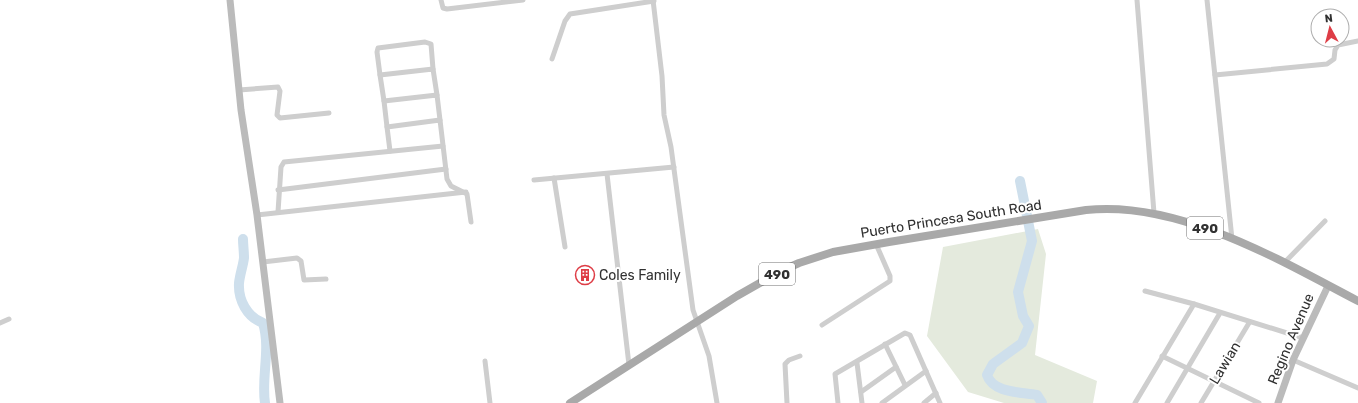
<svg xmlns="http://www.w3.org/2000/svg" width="1358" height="403" font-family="Rubik,sans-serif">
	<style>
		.green { fill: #e4eadd }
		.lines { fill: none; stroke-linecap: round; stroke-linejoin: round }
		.river { stroke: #cedfec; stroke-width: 10 }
		.street { stroke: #cecece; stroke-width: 5 }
		.secondary { stroke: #bbb; stroke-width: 7 }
		.primary { stroke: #a9a9a9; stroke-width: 8 }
		.labels { text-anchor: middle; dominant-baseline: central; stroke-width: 4; stroke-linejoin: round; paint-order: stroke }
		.shield { fill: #fff; stroke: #6f6f6f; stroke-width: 1 }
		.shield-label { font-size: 13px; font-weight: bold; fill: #313131 }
		.street-label { font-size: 14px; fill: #313131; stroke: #fff }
		.poi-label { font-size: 14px; fill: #313131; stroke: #fff; text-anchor: start }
	</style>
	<rect width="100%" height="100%" fill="#fff"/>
	<!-- green -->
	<polygon class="green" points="1038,229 1046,254 1035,355 1097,381 1093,403 1004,403 968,392 927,336 943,247"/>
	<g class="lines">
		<!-- river -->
		<g class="river">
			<path d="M1020,181L1032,241L1018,292L1023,316L1029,326L1022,343L993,364L987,375C993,393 1020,392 1037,395L1042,403"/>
			<path d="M243,239C243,245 244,251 244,258C243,266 240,274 239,283C238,300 247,317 263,323C271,349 261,377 265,403"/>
		</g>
		<!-- street -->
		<g class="street">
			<polyline points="441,0 443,8 447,9 523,0"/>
			<polyline points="653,0 662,76 664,115 671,147 693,310 709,356 717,403"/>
			<polyline points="1137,0 1154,213"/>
			<polyline points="1207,0 1232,239"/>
			<polyline points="552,59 565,21 570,14 654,1"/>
			<polyline points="380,75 377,52 378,48 425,42 431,44 433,69"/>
			<polyline points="1215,75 1327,64 1334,59 1335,50 1338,45 1358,41"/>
			<polyline points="239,90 278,87 280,91 277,115 280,118 329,113"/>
			<polyline points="384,101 380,75 433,69 437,95"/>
			<polyline points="387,127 384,101 437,95 440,120"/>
			<polyline points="390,151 387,127 440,120 447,179 451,186 467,194 471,222"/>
			<polyline points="607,174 629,365"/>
			<polyline points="554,178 565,247"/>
			<polyline points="534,180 674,167"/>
			<polyline points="278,190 446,169"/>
			<polyline points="278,212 281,167 284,162 443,146"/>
			<polyline points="257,215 466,192"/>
			<polyline points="263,262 297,258 301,261 304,280 326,279"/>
			<polyline points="1284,263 1325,221"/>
			<polyline points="1145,291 1194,304"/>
			<polyline points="0,323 9,319"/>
			<polyline points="822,325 890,281 890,276 876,244"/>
			<polyline points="885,344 905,385"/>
			<polyline points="1162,356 1259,403"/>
			<polyline points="1293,360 1358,388"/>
			<polyline points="485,361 490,403"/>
			<polyline points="857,363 862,403"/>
			<polyline points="861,392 896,367"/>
			<polyline points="787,403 785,364 789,360 800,356"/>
			<polyline points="838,403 835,374 905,333 910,335 940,403"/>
			<polyline points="882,403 926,371"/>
			<polyline points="924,403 936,393"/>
			<polyline points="1135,403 1194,304 1303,338"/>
			<polyline points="1167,403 1220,313"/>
			<polyline points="1201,403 1249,323"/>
		</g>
		<!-- secondary -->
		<g class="secondary">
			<polyline points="230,0 241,110 257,215 280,403"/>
			<polyline points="1278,403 1293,360 1328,286"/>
		</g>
		<!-- primary -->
		<path class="primary" d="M570,403L737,296L781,271L799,263L833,252L889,242L1086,210C1178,200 1278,259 1358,301"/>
	</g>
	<!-- icons -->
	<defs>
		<g id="building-ring" transform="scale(1)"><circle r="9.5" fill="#fff" stroke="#de3d46" stroke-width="1.5"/><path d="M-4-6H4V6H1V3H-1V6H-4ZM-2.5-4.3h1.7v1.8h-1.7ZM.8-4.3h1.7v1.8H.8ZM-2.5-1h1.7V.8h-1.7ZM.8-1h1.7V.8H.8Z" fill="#de3d46"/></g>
	</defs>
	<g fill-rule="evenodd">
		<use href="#building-ring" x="585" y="275"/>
	</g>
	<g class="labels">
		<!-- shield labels -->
		<g class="shield">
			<rect x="1187" y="217" width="36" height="22" rx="3"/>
			<rect x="759" y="263" width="36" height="22" rx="3"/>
		</g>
		<g class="shield-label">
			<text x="1205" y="228">490</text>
			<text x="777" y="274">490</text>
		</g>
		<!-- street labels -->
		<g class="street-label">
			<text transform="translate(951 219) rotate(-9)">Puerto Princesa South Road</text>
			<text transform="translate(1291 339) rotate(-67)">Regino Avenue</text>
			<text transform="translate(1225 363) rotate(-59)">Lawian</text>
		</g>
		<!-- poi labels -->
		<g class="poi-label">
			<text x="599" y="275">Coles Family</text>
		</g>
	</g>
	<!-- north arrow -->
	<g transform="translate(1330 28) rotate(353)"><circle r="19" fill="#ffffff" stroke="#adadad"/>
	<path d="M0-3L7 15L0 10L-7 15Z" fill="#de3d46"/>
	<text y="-6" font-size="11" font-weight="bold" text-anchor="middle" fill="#313131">N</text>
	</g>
</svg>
